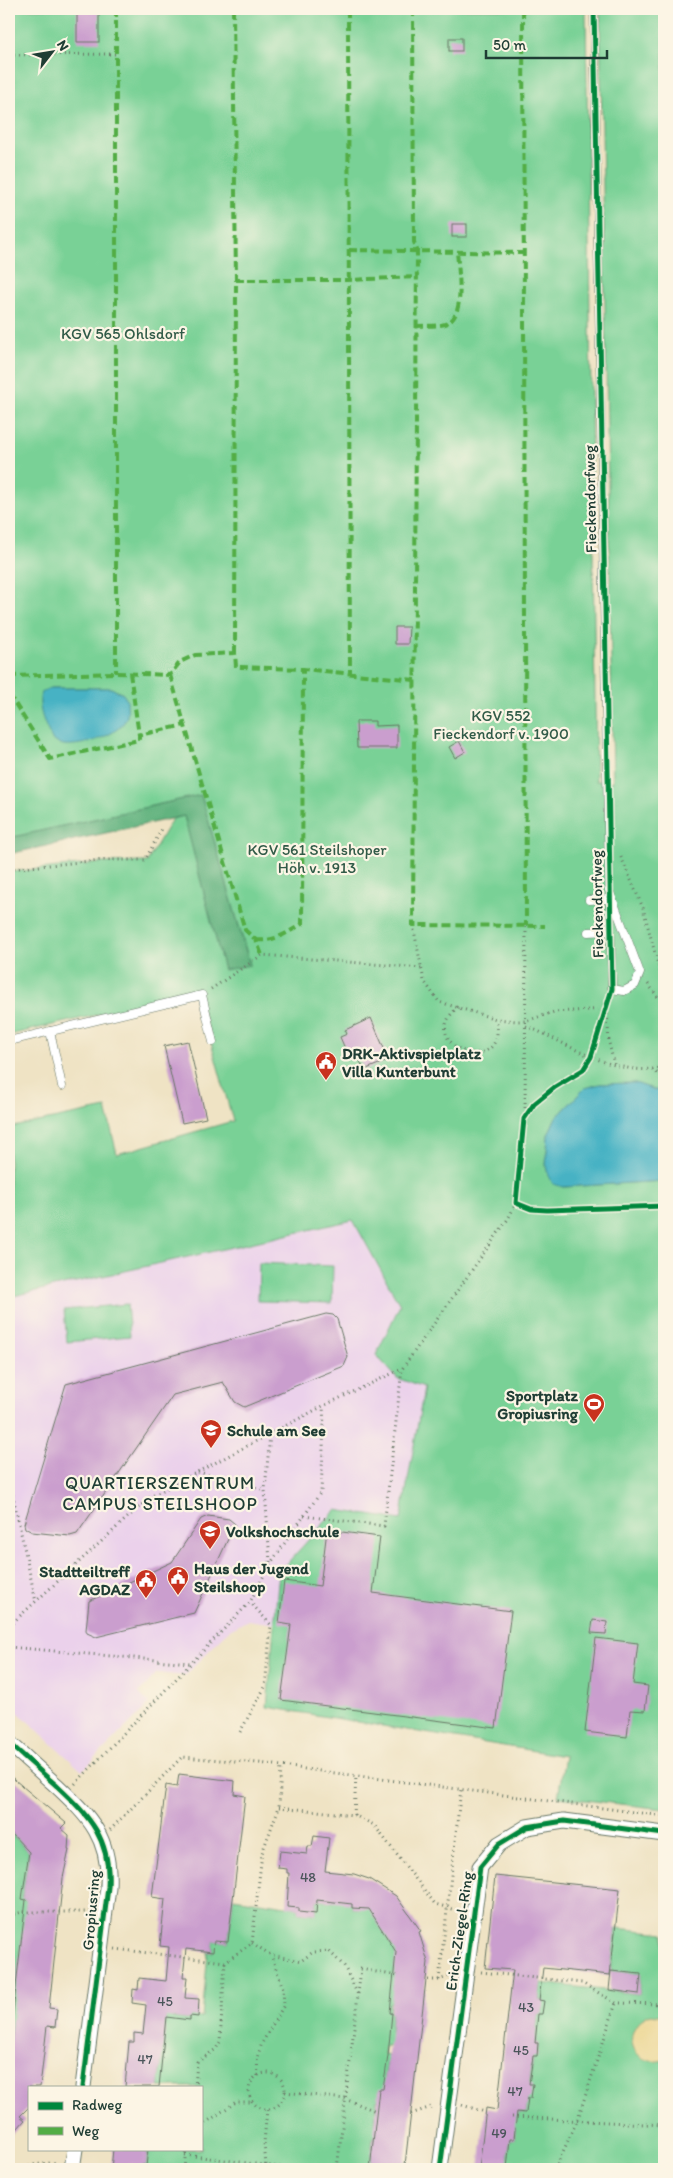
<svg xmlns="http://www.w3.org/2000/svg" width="673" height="2178" font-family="Itim,sans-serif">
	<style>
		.built { fill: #ebd1eb }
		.green { fill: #79d196; stroke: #4c8765; fill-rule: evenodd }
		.forest { fill: #62b37f; stroke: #40785a }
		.sand { fill: #eeda9e; stroke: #868c69 }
		.water { fill: #46b2c4; stroke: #32787c }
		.building { fill: #ca9ece }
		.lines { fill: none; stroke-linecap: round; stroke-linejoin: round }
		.service-casing { stroke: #687766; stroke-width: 9 }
		.minor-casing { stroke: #687766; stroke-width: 17 }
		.path { stroke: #687766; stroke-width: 3; stroke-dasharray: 1 4; stroke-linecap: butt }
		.service { stroke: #fff; stroke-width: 8 }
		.minor { stroke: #fff; stroke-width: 15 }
		.quiet { stroke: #52ad45; stroke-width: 4; stroke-dasharray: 8 4; stroke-linecap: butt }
		.cycleway-casing { stroke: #fcf5e5; stroke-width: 8 }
		.cycleway { stroke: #00873e; stroke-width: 5 }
		.labels { text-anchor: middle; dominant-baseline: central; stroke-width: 4.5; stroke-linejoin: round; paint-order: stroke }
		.number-label { font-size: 14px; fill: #4a555a }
		.park-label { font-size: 16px; fill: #315b48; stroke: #fcf5e5 }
		.street-label { font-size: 16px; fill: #1f3d34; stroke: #fcf5e5 }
		.poi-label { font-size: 16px; font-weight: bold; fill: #1f3d34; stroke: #fcf5e5; text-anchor: start }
		.neighbourhood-label { font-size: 18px; letter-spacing: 1px; fill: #1f3d34; stroke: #fcf5e5 }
	</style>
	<rect width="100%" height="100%" fill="#fcf5e5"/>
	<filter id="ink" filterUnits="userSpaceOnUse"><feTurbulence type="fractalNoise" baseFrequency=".02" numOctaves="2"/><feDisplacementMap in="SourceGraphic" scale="10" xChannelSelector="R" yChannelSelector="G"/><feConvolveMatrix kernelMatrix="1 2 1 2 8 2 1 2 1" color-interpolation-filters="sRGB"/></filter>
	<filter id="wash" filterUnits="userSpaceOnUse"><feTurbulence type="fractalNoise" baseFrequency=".0096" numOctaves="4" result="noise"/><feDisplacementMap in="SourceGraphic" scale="20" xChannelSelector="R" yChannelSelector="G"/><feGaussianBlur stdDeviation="1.12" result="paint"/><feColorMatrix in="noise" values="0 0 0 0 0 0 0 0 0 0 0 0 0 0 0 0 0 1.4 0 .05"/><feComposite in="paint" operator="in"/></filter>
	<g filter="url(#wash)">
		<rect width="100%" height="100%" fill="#efe3c4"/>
		<!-- built -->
		<polygon class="built" points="353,1220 400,1305 376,1355 397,1378 424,1388 401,1521 279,1572 275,1624 248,1620 228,1631 185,1676 157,1673 139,1693 149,1704 82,1771 9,1704 9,1297"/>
		<!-- green -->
		<g class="green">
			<path d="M9,9H586L596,781L613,782L600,9H664V1093L635,1083L600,1084L585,1088L555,1119L548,1135L546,1167L563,1187L664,1181V1809L558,1797L565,1756L267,1707L279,1572L336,1510L401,1520L424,1388L397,1378L376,1355L400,1305L353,1220L9,1297V1128L106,1108L117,1154L233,1121L197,992L9,1035V872L99,863L147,862L172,819L184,816L224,970L250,964L201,795L9,838ZM50,688H111L123,694L127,708Z"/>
			<polygon points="259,1263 333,1266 332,1303 258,1301"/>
			<polygon points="127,1304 130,1336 67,1342 64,1310"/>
			<polygon points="9,1831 29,1852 22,1899 27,1900 9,2046"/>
			<polygon points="233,1898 299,1908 299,1912 316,1914 317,1900 334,1902 335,1898 352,1904 352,1908 361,1908 363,1905 377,1912 391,1937 388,1940 392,1946 397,1945 400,1961 393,1987 396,1987 394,2003 390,2002 389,2012 392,2013 390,2031 393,2032 392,2046 385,2046 384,2055 388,2056 385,2075 386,2090 377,2100 375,2125 381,2126 373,2138 372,2148 376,2149 372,2153 370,2169 143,2169 143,2165 146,2165 148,2149 201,2149 201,2087 159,2087 166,2013 172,2018 189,2020 190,2016 202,2017 208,1952 213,1952 214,1941 228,1942"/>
			<polygon points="616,1928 664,1933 664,2169 509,2169 507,2167 510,2139 514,2139 515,2127 513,2112 526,2113 533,2056 537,2056 538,2044 535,2043 538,2014 542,2014 544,2001 539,2000 541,1983 639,1994 641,1974 611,1971"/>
		</g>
		<!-- forest -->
		<polygon class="forest" points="201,795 250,965 224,970 184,816 9,854 9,838"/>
		<!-- sand -->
		<path class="sand" d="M651,2014L664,2016V2060C631,2069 618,2027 651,2014Z"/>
		<!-- water -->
		<g class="water">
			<path d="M50,688H111L123,694L127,700C127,705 128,711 127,716C122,735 82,747 64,745C61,745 56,742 53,741C45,725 37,710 41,692Z"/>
			<polygon points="635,1083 664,1093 664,1181 563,1187 553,1184 549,1176 546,1167 548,1135 555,1119 585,1088 600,1084"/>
		</g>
		<g id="blocks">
			<!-- building -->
			<g class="building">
				<rect x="77" y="9" width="22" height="33"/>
				<rect x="449" y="38" width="13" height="13"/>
				<rect x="452" y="224" width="15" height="13"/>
				<polygon points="395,627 409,627 408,644 395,644"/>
				<polygon points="356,721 375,721 375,726 397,725 397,748 357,748"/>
				<polygon points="459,741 465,752 455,758 449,747"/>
				<polygon points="371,1018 389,1060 364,1070 357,1054 349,1058 340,1037 347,1034 345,1030"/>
				<polygon points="188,1041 206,1118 182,1123 164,1046"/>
				<polygon points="326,1314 333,1315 337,1319 348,1357 344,1366 244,1407 235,1402 223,1382 173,1395 77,1534 70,1536 32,1532 25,1528 24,1524 66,1384"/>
				<polygon points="208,1516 229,1519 235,1524 194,1613 96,1637 87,1633 86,1630 89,1601 172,1562 201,1519"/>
				<polygon points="327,1530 380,1537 373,1593 511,1611 496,1728 281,1700 291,1625 279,1623 284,1581 320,1586"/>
				<polygon points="593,1620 607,1622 606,1634 591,1633"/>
				<polygon points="596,1638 638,1643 633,1684 648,1686 645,1711 630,1710 627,1737 585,1732"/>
				<polygon points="179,1774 235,1781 234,1794 245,1796 228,1942 214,1941 213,1952 186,1949 183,1977 187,1977 185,1998 199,1999 198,2017 190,2016 190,2020 166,2017 159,2087 125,2087 129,2042 134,2042 134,2033 143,2034 146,2005 132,2003 133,1989 138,1990 139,1978 166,1981 169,1947 160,1946 165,1899 152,1897 166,1785 177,1787"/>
				<polygon points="9,1775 66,1823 61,1828 69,1835 68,1850 69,1850 63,1878 49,2008 57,2009 55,2027 47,2026 40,2087 29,2087 29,2107 20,2116 25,2120 9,2138 9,2046 26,1900 22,1899 29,1852 9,1831"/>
				<polygon points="314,1836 329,1838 325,1871 354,1874 369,1879 396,1896 421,1931 419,1932 428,1962 405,2165 404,2165 403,2169 370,2169 379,2089 383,2089 388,2056 392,2013 390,2013 396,1952 369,1909 352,1908 352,1904 317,1900 316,1914 299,1912 299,1908 287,1907 289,1873 287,1873 287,1869 278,1868 280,1851 307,1854 308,1846 312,1846"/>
				<polygon points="495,1876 620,1889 610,1975 543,1968 539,2000 544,2001 542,2014 538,2014 535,2043 538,2043 537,2056 533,2056 529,2084 533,2084 531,2098 528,2098 526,2113 517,2112 514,2139 510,2139 507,2169 479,2169 486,2108 497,2110 513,1970 485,1968"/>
				<polygon points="611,1971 641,1974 639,1994 609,1990"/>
				<polygon points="113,2149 148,2149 146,2166 143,2165 143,2169 111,2169"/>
			</g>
		</g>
	</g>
	<g filter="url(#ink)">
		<use href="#blocks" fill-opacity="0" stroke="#687766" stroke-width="1"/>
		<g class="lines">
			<!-- service casing -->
			<g class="service-casing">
				<g id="service">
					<polyline points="594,9 608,827 612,989 624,991 635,985 640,973 609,890"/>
					<polyline points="589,900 609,899"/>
					<polyline points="588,932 610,931"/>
					<polyline points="50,1031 62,1086"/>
					<polyline points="9,1041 202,995 213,1042"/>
				</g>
			</g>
			<!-- minor casing -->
			<g class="minor-casing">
				<g id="minor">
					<path d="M9,1743C25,1757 41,1772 57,1786C90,1817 111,1839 108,1887L83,2087"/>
					<polyline points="72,2169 75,2149"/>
					<polyline points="440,2169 480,1867 499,1844 527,1827 564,1821 664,1834"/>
				</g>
			</g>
			<!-- path -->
			<g class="path">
				<polyline points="659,9 664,61"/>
				<polyline points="9,55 116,54"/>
				<polyline points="621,857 643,908 664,987"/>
				<polyline points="9,869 101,860 145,860 163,827"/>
				<polyline points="413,925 424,981 439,1002 496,1019 517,1021 526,1021 554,1012 607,1009 609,1043 614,1064"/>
				<polyline points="648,984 664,1005"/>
				<polyline points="211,989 262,955 422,968"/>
				<path d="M458,1007C412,1047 509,1081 496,1019"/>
				<path d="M526,1026C569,1043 615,1079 664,1067"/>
				<polyline points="652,1070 664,1077"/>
				<polyline points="525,1118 526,926"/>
				<polyline points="516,1203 531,1209 547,1210 664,1206"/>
				<polyline points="198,1472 265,1490"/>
				<polyline points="9,1488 11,1487 36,1602"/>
				<polyline points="304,1516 384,1526 402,1369"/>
				<polyline points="270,1562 265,1490 270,1434"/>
				<polyline points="9,1626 150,1497 323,1406 402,1369 508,1219 516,1203 524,1119 534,1104 555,1087 583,1070 591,1057 609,999"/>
				<polyline points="9,1647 190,1663"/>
				<polyline points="240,1732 265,1687 271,1625 250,1602"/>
				<polyline points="75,1784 250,1602 270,1564 321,1492 324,1427 323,1406"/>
				<polyline points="279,1807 354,1815 374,1825 435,1904 460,1911"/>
				<polyline points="354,1815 356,1776"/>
				<polyline points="110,1830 182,1757 259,1763 664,1816"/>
				<polyline points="9,1915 23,1912 90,1912"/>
				<polyline points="252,1943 271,1955 301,1961 313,1952 329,1951 344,1966 358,1995 337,2169"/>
				<polyline points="115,1949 225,1962 252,1943 262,1853 279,1807 281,1766"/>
				<polyline points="481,1972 582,1983 616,2003 664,2004"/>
				<polyline points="428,1980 439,1980 450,1976"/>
				<polyline points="439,1980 461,1789"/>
				<polyline points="358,1994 361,1969 397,1976"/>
				<circle cx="267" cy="2091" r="18"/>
				<polyline points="258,2076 257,2058 262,2043 284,2005 283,1988 271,1955"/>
				<polyline points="195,2087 197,2062 216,2049 220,2042 225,1962"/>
				<polyline points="285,2092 345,2099 376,2111"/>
				<polyline points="462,2105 485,2112"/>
				<polyline points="411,2114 434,2106"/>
				<polyline points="512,2117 664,2125"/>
				<polyline points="201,2126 236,2102 253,2102"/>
				<polyline points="185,2155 296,2169"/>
				<polyline points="266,2165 264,2143 267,2109"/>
				<polyline points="25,2169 31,2165 58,2162"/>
				<polyline points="184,2169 186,2149"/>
				<polyline points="555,2169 577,2121 616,2003"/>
			</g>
			<!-- service -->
			<use href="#service" class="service"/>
			<!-- minor -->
			<use href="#minor" class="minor"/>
			<!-- quiet -->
			<g class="quiet">
				<polyline points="116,9 116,673"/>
				<polyline points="233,9 236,280 235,653"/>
				<polyline points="348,9 350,674"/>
				<polyline points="413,9 414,242 417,250 413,925 545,926"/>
				<polyline points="523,9 526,926"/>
				<polyline points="349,250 524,253"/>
				<polyline points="236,280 348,280 416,277"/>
				<path d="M416,326C425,325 440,327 448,323C466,313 458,269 457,251"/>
				<polyline points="130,673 139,735"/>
				<polyline points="170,675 245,930 256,940 262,955"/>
				<polyline points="9,676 116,673 170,675 180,662 195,655 235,653 236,667 303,669 415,680"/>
				<polyline points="9,694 50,759 139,740 139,735 185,725"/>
				<path d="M256,940C274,942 287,933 302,924L303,669"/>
			</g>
			<!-- cycleway casing -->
			<g class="cycleway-casing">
				<g id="cycleway">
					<polyline points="594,9 612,989 591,1057 583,1070 555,1087 534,1104 524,1119 516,1203 531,1209 547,1210 664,1206"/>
					<path d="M9,1743C25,1757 41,1772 57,1786C90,1817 111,1839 108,1887L83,2087"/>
					<polyline points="440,2169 480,1867 499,1844 527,1827 564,1821 664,1834"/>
				</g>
			</g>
			<!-- cycleway -->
			<use href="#cycleway" class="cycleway"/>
		</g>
	</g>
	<!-- icons -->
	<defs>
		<g id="civic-pin" transform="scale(1.125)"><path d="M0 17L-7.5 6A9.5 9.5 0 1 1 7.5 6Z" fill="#c8321e" stroke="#fcf5e5"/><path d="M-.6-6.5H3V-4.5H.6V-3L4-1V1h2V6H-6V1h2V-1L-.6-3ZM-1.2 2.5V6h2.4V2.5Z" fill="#fff"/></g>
		<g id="stadium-pin" transform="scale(1.125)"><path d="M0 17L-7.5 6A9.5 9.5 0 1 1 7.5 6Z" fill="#c8321e" stroke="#fcf5e5"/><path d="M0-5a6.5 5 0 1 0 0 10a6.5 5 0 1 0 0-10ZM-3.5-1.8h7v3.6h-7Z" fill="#fff"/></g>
		<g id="school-pin" transform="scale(1.125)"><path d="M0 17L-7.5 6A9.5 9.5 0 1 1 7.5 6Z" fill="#c8321e" stroke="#fcf5e5"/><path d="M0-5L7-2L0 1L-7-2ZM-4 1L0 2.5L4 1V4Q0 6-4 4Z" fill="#fff"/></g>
		<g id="university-pin" transform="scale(1.125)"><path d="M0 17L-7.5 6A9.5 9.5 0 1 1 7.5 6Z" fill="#c8321e" stroke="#fcf5e5"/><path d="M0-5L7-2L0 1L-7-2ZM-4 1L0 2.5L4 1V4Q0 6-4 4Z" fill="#fff"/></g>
	</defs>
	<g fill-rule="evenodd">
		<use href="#civic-pin" x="326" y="1062"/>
		<use href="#stadium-pin" x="594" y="1404"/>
		<use href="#school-pin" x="211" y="1430"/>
		<use href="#university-pin" x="210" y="1531"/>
		<use href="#civic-pin" x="178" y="1577"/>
		<use href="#civic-pin" x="146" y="1580"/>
	</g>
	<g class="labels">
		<!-- number labels -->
		<g class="number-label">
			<text x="308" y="1877">48</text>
			<text x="165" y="2001">45</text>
			<text x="526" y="2007">43</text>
			<text x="521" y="2050">45</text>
			<text x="145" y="2059">47</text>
			<text x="515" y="2091">47</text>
			<text x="499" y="2133">49</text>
		</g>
		<!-- park labels -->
		<g class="park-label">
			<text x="123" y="333">KGV 565 Ohlsdorf</text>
			<text x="501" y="715">KGV 552<tspan x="501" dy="18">Fieckendorf v. 1900</tspan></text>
			<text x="317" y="849">KGV 561 Steilshoper<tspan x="317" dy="18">Höh v. 1913</tspan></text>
		</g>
		<!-- street labels -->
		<g class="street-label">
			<text transform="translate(590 499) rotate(-91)">Fieckendorfweg</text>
			<text transform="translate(597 904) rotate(-91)">Fieckendorfweg</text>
			<text transform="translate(91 1910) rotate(-85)">Gropiusring</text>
			<text transform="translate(459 1931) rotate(-82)">Erich-Ziegel-Ring</text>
		</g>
		<!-- poi labels -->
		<g class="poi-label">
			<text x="342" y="1053">DRK-Aktivspielplatz<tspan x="342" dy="18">Villa Kunterbunt</tspan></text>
			<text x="578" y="1395" text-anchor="end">Sportplatz<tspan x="578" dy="18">Gropiusring</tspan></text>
			<text x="227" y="1430">Schule am See</text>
			<text x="226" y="1531">Volkshochschule</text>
			<text x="194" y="1568">Haus der Jugend<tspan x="194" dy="18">Steilshoop</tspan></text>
			<text x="130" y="1571" text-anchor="end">Stadtteiltreff<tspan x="130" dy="18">AGDAZ</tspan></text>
		</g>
		<!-- neighbourhood labels -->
		<g class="neighbourhood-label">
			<text x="160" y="1483">QUARTIERSZENTRUM<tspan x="160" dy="21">CAMPUS STEILSHOOP</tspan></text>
		</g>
	</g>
	<!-- margin -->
	<rect width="673" height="2178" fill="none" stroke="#fcf5e5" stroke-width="30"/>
	<!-- legend -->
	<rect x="28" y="2086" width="175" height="65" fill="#fcf5e5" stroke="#a4ab9e"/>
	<rect x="38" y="2102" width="25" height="8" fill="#00873e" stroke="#a4ab9e"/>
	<text x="72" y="2110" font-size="15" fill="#1f3d34">Radweg</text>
	<rect x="38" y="2127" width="25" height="8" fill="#52ad45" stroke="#a4ab9e"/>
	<text x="72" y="2136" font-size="15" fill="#1f3d34">Weg</text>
	<!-- north arrow -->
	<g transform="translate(52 52) rotate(59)" stroke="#fcf5e5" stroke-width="4" paint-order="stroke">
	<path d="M0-4L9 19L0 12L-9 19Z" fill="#1f3d34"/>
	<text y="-8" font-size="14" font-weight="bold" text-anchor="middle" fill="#1f3d34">N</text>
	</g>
	<!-- scale -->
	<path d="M486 50v8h121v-8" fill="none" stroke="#1f3d34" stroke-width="2.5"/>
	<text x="493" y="50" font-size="15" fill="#1f3d34" stroke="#fcf5e5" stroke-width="4" paint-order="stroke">50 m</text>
</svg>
